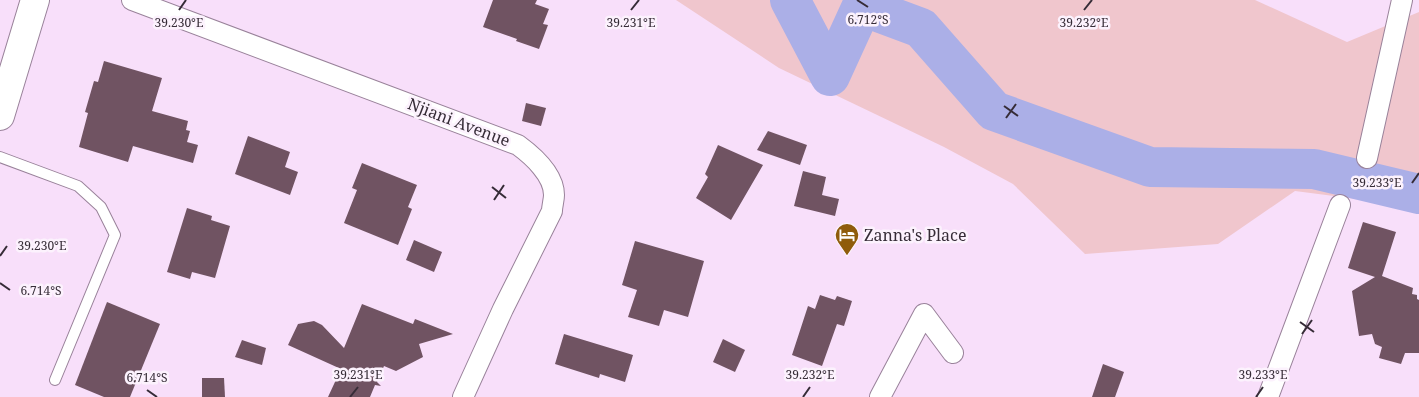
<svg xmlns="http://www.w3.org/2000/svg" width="1419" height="397" font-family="'Noto Serif',serif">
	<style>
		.green { fill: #f0c6cd }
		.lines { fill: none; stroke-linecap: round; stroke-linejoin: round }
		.river { stroke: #abafe7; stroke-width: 40 }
		.building { fill: #705362 }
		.service-casing { stroke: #99829a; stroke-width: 12 }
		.minor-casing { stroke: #99829a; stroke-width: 22 }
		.primary-casing { stroke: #99829a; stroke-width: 30 }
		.service { stroke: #fff; stroke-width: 10 }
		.minor { stroke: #fff; stroke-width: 20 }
		.primary { stroke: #fff; stroke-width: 28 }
		.ticks { fill: none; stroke: #362c37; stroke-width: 2 }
		.labels { text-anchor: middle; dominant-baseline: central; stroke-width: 5; stroke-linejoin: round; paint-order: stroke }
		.street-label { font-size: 16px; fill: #362c37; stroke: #fcf2fd }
		.poi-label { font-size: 16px; fill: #362c37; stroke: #fcf2fd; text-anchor: start }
		.ticks-label { font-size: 12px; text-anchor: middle; fill: #362c37; stroke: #fcf2fd; stroke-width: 5; stroke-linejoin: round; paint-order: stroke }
	</style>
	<rect width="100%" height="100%" fill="#f8dffa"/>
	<!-- green -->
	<polygon class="green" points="676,0 1255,0 1347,42 1419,12 1419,207 1295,191 1218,244 1085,254 1013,184 944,147 779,68"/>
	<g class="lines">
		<!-- river -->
		<polyline class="river" points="790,0 830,76 862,6 921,28 994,111 1150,167 1314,169 1419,194"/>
	</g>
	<!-- building -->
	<g class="building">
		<polygon points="493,0 537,0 535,4 549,9 543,24 548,25 539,49 516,41 517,39 483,27"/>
		<polygon points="104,61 162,78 152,111 188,121 186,130 190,131 187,142 198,145 193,163 133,146 128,162 79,147 88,113 85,112 94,81 98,82"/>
		<polygon points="526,103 546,108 541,126 522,121"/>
		<polygon points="768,131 807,145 800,165 757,150"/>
		<polygon points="248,136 290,152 285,167 298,172 290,195 235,174"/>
		<polygon points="718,145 763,165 731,220 696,198 708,177 705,174"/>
		<polygon points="362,163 417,185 408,207 412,209 398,245 344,223 357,190 352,188"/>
		<polygon points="803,171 826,177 822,195 839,199 835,216 794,206"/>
		<polygon points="187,208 212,216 211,220 230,226 215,278 192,272 190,279 167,272"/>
		<polygon points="1363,222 1396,232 1382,276 1413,288 1412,294 1417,295 1417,299 1419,300 1419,353 1405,353 1401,364 1379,358 1382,347 1375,344 1372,334 1359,336 1352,291 1375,277 1348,268"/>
		<polygon points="414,240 442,252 434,272 406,260"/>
		<polygon points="635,241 704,261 688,317 664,310 659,326 628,317 637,290 622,285"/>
		<polygon points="820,295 835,300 837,296 852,301 844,326 837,324 822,366 792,355 808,306 815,309"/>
		<polygon points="107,302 160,324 130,397 104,397 75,385"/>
		<polygon points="362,304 413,324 415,319 453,334 419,344 423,357 396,371 384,366 377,382 381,386 375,385 370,397 328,397 341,369 288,345 298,324 314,321 322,325 344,348"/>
		<polygon points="564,334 633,355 625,382 600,374 599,378 555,364"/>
		<polygon points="723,339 745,350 735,372 713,362"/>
		<polygon points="242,340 266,348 262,365 235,357"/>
		<polygon points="1103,364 1124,372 1115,397 1092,397"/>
		<polygon points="202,378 224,378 225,397 202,397"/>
	</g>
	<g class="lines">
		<!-- service casing -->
		<g class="service-casing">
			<polyline id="service" points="0,157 78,186 101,207 115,235 55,380"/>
		</g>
		<!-- minor casing -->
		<g class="minor-casing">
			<g id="minor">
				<path d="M132,0L518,145C533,156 554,175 554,195C554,200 552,206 552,211L503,309L463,397"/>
				<polyline points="1367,158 1402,0"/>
				<polyline points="880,397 924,314 953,353"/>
				<polyline points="1268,397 1340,205"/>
			</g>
		</g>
		<!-- primary casing -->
		<g class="primary-casing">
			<polyline id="primary" points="0,116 35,0"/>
		</g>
		<!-- service -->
		<use href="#service" class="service"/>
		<!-- minor -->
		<use href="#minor" class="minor"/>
		<!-- primary -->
		<use href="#primary" class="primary"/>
	</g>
	<!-- ticks -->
	<path class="ticks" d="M857,0L868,7M179,10L186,0M631,10L639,0M1084,10L1092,0M1004,106L1018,116M1006,118L1016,104M1412,183L1419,173M492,187L506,198M494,200L504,185M0,256L7,246M0,283L10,290M1300,322L1314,332M1302,334L1312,320M147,390L157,397M350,397L358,387M803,397L810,387M1256,397L1263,387"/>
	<!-- icons -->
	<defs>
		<g id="hotel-pin" transform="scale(1.25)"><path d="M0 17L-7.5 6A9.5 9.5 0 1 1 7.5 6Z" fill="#8f5c0b" stroke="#fcf2fd"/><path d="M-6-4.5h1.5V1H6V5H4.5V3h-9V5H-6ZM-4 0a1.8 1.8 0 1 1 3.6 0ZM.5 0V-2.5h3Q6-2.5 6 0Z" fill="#fff"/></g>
	</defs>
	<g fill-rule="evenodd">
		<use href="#hotel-pin" x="847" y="235"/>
	</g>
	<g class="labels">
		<!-- street labels -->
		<g class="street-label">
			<text transform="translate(459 122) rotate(21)">Njiani Avenue</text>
		</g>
		<!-- poi labels -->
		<g class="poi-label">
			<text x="864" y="235">Zanna's Place</text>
		</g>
	</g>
	<g class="ticks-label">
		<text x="868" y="24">6.712°S</text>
		<text x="179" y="27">39.230°E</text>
		<text x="631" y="27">39.231°E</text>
		<text x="1084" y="27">39.232°E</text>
		<text x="1377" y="187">39.233°E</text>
		<text x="42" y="250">39.230°E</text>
		<text x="41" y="295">6.714°S</text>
		<text x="358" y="379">39.231°E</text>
		<text x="810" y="379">39.232°E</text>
		<text x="1263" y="379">39.233°E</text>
		<text x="147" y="382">6.714°S</text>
	</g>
</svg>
